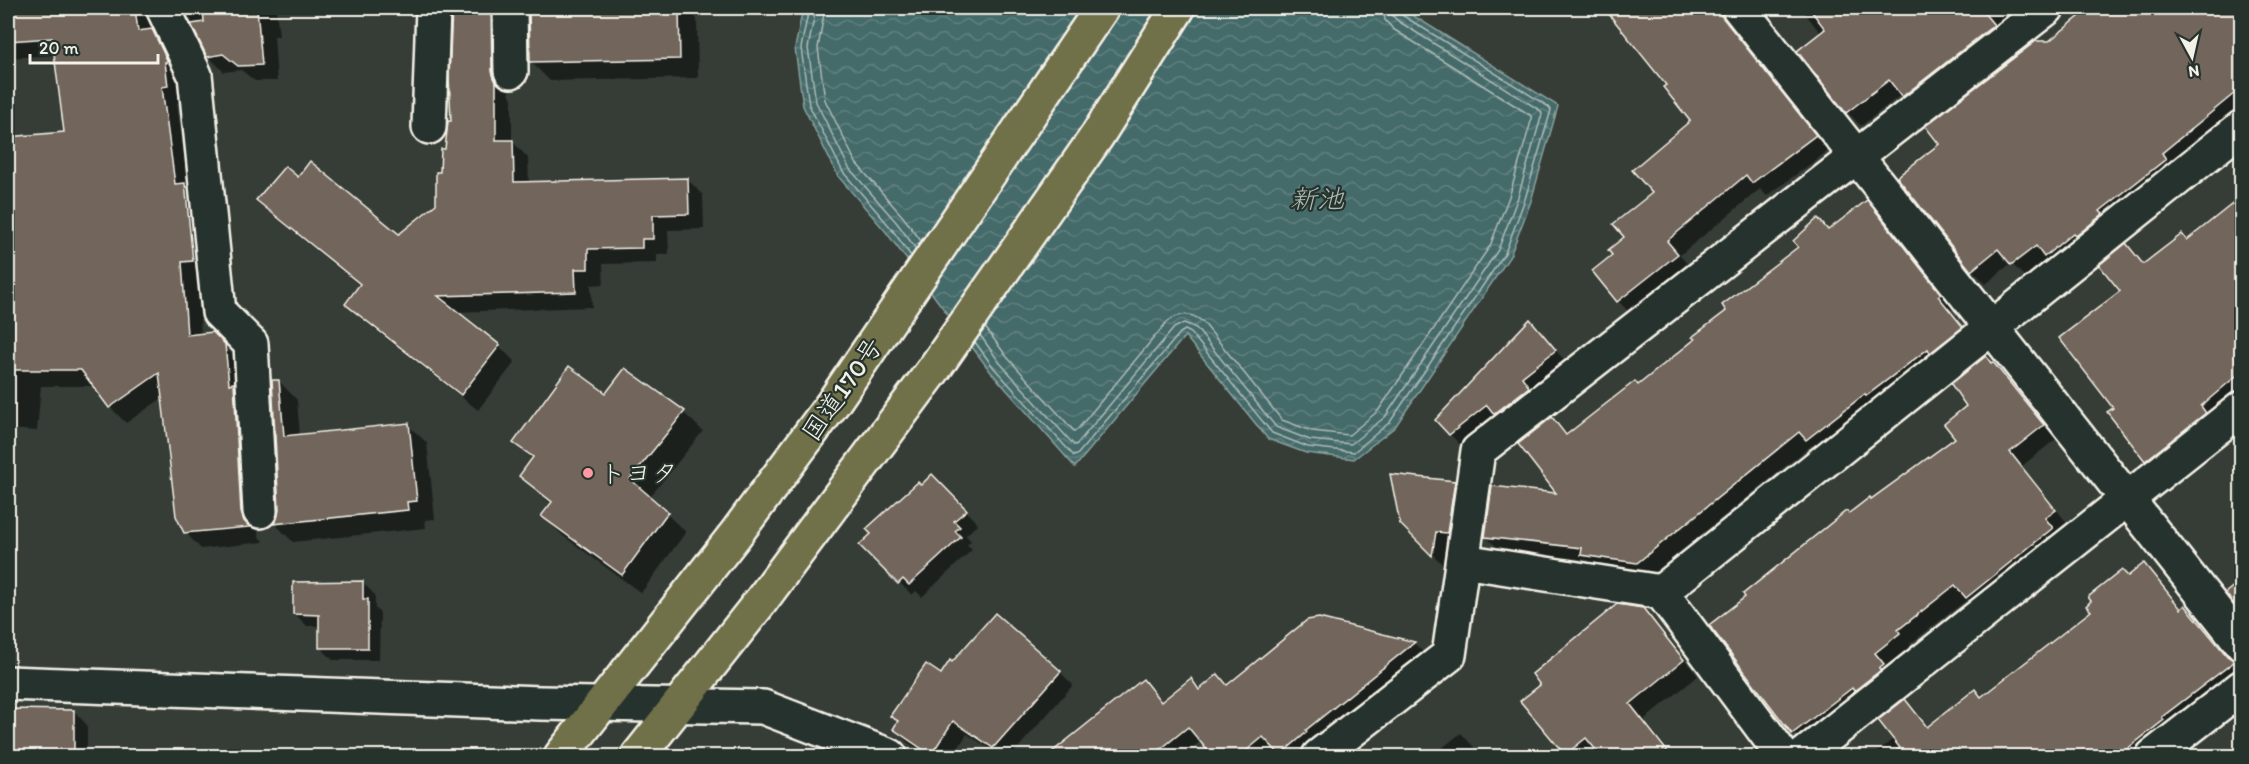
<svg xmlns="http://www.w3.org/2000/svg" width="2249" height="764" font-family="Itim,'Klee One',sans-serif">
	<style>
		.water { fill: url(#water-waves); stroke: #8ba09c; stroke-width: 1.5 }
		.shadow { fill: #0007 }
		.lines { fill: none; stroke-linecap: round; stroke-linejoin: round }
		.shore { stroke: #aebbb6; stroke-width: 1.5 }
		.building { fill: #72665c; stroke: #f4f1e8; stroke-width: 1.5 }
		.minor-casing { stroke: #f4f1e8; stroke-width: 38 }
		.highway-casing { stroke: #f4f1e8; stroke-width: 38 }
		.minor { stroke: #26332d; stroke-width: 33 }
		.highway { stroke: #70704a; stroke-width: 33 }
		.poi-dot { fill: #ff9aa2; stroke: #26332d; stroke-width: 2 }
		.labels { text-anchor: middle; dominant-baseline: central; stroke-width: 4.5; stroke-linejoin: round; paint-order: stroke }
		.street-label { font-size: 26px; fill: #f4f1e8; stroke: #26332d }
		.poi-label { font-size: 26px; fill: #f4f1e8; stroke: #26332d; text-anchor: start }
		.water-label { font-size: 27px; font-style: italic; fill: #aebbb6; stroke: #26332d }
	</style>
	<defs>
		<pattern id="water-waves" width="16" height="10" patternUnits="userSpaceOnUse" patternTransform="scale(1.5)"><rect width="16" height="10" fill="#456a6a"/><path d="M0 5q4-4 8 0t8 0" fill="none" stroke="#60807f"/></pattern>
	</defs>
	<rect width="100%" height="100%" fill="#353d36"/>
	<filter id="ink" filterUnits="userSpaceOnUse"><feTurbulence type="fractalNoise" baseFrequency=".0167" numOctaves="2"/><feDisplacementMap in="SourceGraphic" scale="12" xChannelSelector="R" yChannelSelector="G"/><feConvolveMatrix kernelMatrix="1 2 1 2 8 2 1 2 1" color-interpolation-filters="sRGB"/></filter>
	<g filter="url(#ink)">
		<!-- water -->
		<polygon class="water" points="803,8 1401,8 1558,106 1531,201 1510,256 1395,427 1354,459 1306,453 1268,439 1185,336 1075,467 990,371 886,232 838,176 803,106 795,48"/>
		<!-- shadow -->
		<g class="shadow">
			<polygon points="8,8 170,8 183,78 183,102 177,103 189,190 200,201 208,277 198,278 201,335 212,334 240,362 250,401 257,529 260,538 264,542 201,549 185,532 164,397 126,423 110,407 95,386 41,386 37,431 8,429 8,139 66,134 56,55 8,58"/>
			<polygon points="185,8 276,8 279,36 274,36 277,81 255,81 241,70 224,72 208,56"/>
			<polygon points="453,8 517,8 507,25 508,89 512,99 512,141 528,158 529,183 687,179 703,195 704,229 668,230 669,254 657,255 657,263 603,264 604,284 591,285 592,307 456,312 499,346 515,362 478,410 363,320 347,303 360,286 274,216 258,200 298,179 399,236 437,205 453,122"/>
			<polygon points="530,8 686,8 697,19 698,78 550,81 531,62"/>
			<polygon points="1606,8 1741,8 1734,22 1730,25 1828,151 1767,196 1760,189 1680,255 1691,269 1632,315 1618,301 1626,238 1654,193 1692,121 1668,85"/>
			<polygon points="1801,8 2016,8 2014,9 2026,25 1917,110 1902,94 1861,126 1847,112 1821,34"/>
			<polygon points="2092,8 2242,8 2242,115 2059,270 2049,260 2026,278 2011,263 1986,284 1972,270 1941,144 2043,48"/>
			<polygon points="2242,198 2242,410 2160,473 2146,460 2115,408 2126,245 2145,265 2188,241"/>
			<polygon points="1867,202 1880,215 1953,308 1950,310 1975,341 1820,453 1812,445 1651,575 1596,568 1588,560 1500,550 1486,537 1559,495 1552,419 1568,435 1639,387"/>
			<polygon points="1530,321 1566,362 1461,446 1450,434"/>
			<polygon points="1993,364 2006,377 2056,439 2022,466 2068,524 2057,532 2065,541 1980,611 1968,599 1910,644 1912,647 1887,667 1896,678 1806,746 1793,733 1849,515 1957,438 1968,406"/>
			<polygon points="625,370 684,413 703,431 649,498 686,532 641,593 562,535 543,516 551,504 521,476 533,460 515,443 607,395"/>
			<polygon points="279,381 297,400 300,436 408,425 427,443 435,519 425,520 426,528 293,542 275,524 278,520 280,510"/>
			<polygon points="1454,483 1464,493 1457,543 1446,542 1443,565 1402,523"/>
			<polygon points="921,487 945,489 978,524 966,535 971,541 967,545 972,550 922,597 916,591 912,595 861,545"/>
			<polygon points="2144,565 2182,610 2185,607 2199,621 2242,670 2242,680 2149,756 1873,756 1894,738 1905,701 1928,727 1982,698 2093,612"/>
			<polygon points="362,582 375,595 375,608 380,613 379,660 333,660 320,647 320,626 307,626 295,614"/>
			<polygon points="1642,610 1658,625 1698,676 1644,720 1673,756 1568,756 1522,701"/>
			<polygon points="1318,620 1414,643 1427,656 1308,756 1283,756 1277,750 1269,756 1214,756 1201,741 1182,756 1049,756 1143,681 1163,703 1191,680 1201,690 1228,686"/>
			<polygon points="952,664 1060,672 1073,685 1011,756 1001,756 967,734 953,756 929,756 908,743 895,729 899,723 892,716 941,676"/>
			<polygon points="8,711 74,711 87,725 87,756 8,756"/>
			<polygon points="1461,733 1482,756 1432,756"/>
		</g>
		<g class="lines">
			<!-- shore -->
			<g class="shore">
				<polyline points="809,8 801,48 809,105 843,172 891,228 911,256"/>
				<polyline points="816,8 808,48 816,102 849,168 897,223 916,249"/>
				<polyline points="825,8 818,48 825,100 856,163 904,218 921,241"/>
				<path d="M985,327L1007,357L1074,431L1077,430L1167,322C1179,312 1191,312 1203,322L1282,420L1312,431L1349,435L1378,411L1490,246L1510,194L1532,118L1530,115L1393,29L1385,20L1383,8"/>
				<polyline points="980,335 1000,363 1074,445 1077,444 1174,328 1184,323 1196,328 1276,427 1310,440 1351,444 1385,417 1498,250 1518,197 1542,114 1541,111 1398,21 1393,16 1392,8"/>
				<polyline points="975,342 994,368 1074,456 1077,455 1180,333 1185,330 1191,333 1272,433 1308,447 1354,452 1390,422 1505,253 1525,199 1551,110 1549,107 1402,15 1399,8"/>
			</g>
		</g>
		<!-- building -->
		<g class="building">
			<polygon points="8,8 135,8 138,31 152,29 168,62 165,62 168,86 162,87 175,184 185,183 193,261 182,262 187,335 213,332 225,344 229,384 234,383 241,512 244,521 250,527 184,533 176,516 159,373 109,408 81,370 8,370 8,137 64,132 52,38 8,41"/>
			<polygon points="203,8 257,8 262,65 238,66 223,54 207,57 191,24 204,22"/>
			<polygon points="452,8 491,8 492,71 496,82 496,140 513,140 514,182 688,178 689,214 653,215 653,239 642,239 642,248 588,249 588,269 575,269 576,292 438,296 500,345 461,395 345,304 360,284 256,200 285,166 298,177 310,161 399,234 436,204 436,172 440,172 441,149 445,149 448,121 451,121 449,76"/>
			<polygon points="529,8 679,8 680,59 530,62"/>
			<polygon points="1604,8 1715,8 1816,135 1752,183 1746,175 1667,241 1678,254 1617,302 1592,271 1612,255 1608,250 1624,237 1613,224 1652,193 1632,170 1690,121 1663,87 1666,85"/>
			<polygon points="1809,8 1980,8 1994,25 1902,97 1889,80 1846,113 1797,51 1825,29"/>
			<polygon points="2090,8 2241,8 2241,88 2162,153 2166,159 2100,211 2103,214 2076,236 2073,233 2044,257 2036,246 2011,265 1998,249 1971,271 1897,177 1939,144 1925,126 2036,41 2049,41"/>
			<polygon points="2241,197 2241,372 2201,406 2206,413 2145,461 2107,412 2113,408 2059,338 2120,291 2099,265 2126,243 2143,264 2182,234 2187,240"/>
			<polygon points="1867,200 1941,294 1938,296 1963,327 1930,353 1928,349 1866,396 1865,394 1806,440 1799,432 1637,563 1581,555 1582,548 1485,537 1492,486 1556,493 1518,444 1552,417 1566,435 1635,381 1638,385 1695,339 1692,337 1726,311 1722,305 1798,247 1793,241 1818,218 1828,230"/>
			<polygon points="1530,319 1556,350 1522,377 1529,387 1494,414 1487,405 1449,435 1435,420"/>
			<polygon points="1986,356 1991,363 1993,362 2044,425 2010,452 2056,510 2045,518 2053,528 1966,598 1955,585 1898,630 1900,633 1875,653 1884,664 1879,668 1881,670 1854,691 1852,688 1792,734 1709,625 1745,597 1743,594 1846,511 1849,513 1870,497 1871,499 1955,438 1944,424 1966,406 1951,384"/>
			<polygon points="569,366 606,393 625,368 685,411 630,479 668,512 622,575 541,516 552,502 519,476 533,457 513,443"/>
			<polygon points="272,380 279,380 284,436 409,423 417,501 407,502 408,510 273,524 277,519 279,510"/>
			<polygon points="932,474 967,510 954,521 960,527 955,531 961,537 909,585 903,579 898,584 859,545 871,534 866,529 918,482 921,485"/>
			<polygon points="1390,474 1455,481 1447,533 1436,532 1432,556 1400,524"/>
			<polygon points="2144,563 2181,609 2185,605 2227,656 2235,661 2162,717 2164,720 2118,756 1889,756 1900,748 1878,720 1905,699 1927,727 1975,689 1981,697 2091,611 2086,606 2091,601 2088,597 2122,570 2128,576"/>
			<polygon points="2241,580 2241,613 2225,593"/>
			<polygon points="363,581 363,599 368,599 368,648 319,648 319,615 293,614 293,582"/>
			<polygon points="1617,604 1643,608 1684,660 1630,704 1671,756 1601,756 1586,738 1565,755 1520,701 1540,685 1532,674"/>
			<polygon points="995,613 1061,671 993,748 953,721 931,755 893,729 898,721 890,716 926,664 941,674 950,660 952,662"/>
			<polygon points="1319,618 1415,642 1306,730 1307,732 1280,755 1263,737 1246,751 1250,756 1212,756 1188,727 1152,756 1047,756 1143,679 1161,702 1191,678 1199,690 1218,674 1227,685 1307,620"/>
			<polygon points="8,709 74,710 74,756 8,756"/>
		</g>
		<g class="lines">
			<!-- minor casing -->
			<g class="minor-casing">
				<g id="minor">
					<polyline points="163,8 195,75 219,312 251,344 260,511"/>
					<polyline points="510,8 511,71"/>
					<polyline points="1739,8 2242,644"/>
					<polyline points="429,127 433,8"/>
					<polyline points="1463,561 1661,592 1783,756"/>
					<polyline points="1661,592 2242,127"/>
					<polyline points="8,683 540,703 763,707 890,756"/>
					<polyline points="1319,756 1449,655 1478,451 2047,8"/>
					<polyline points="1803,756 2242,408"/>
					<polyline points="2153,756 2242,687"/>
				</g>
			</g>
			<!-- highway casing -->
			<g class="highway-casing">
				<g id="highway">
					<polyline points="561,756 735,535 833,403 1102,8"/>
					<polyline points="638,756 761,601 934,369 1097,136 1178,8"/>
				</g>
			</g>
			<!-- minor -->
			<use href="#minor" class="minor"/>
			<!-- highway -->
			<use href="#highway" class="highway"/>
		</g>
	</g>
	<!-- markers -->
	<circle class="poi-dot" cx="588" cy="473" r="6"/>
	<g class="labels">
		<!-- street labels -->
		<g class="street-label">
			<text transform="translate(842 389) rotate(-55)">国道170号</text>
		</g>
		<!-- poi labels -->
		<g class="poi-label">
			<text x="600" y="473">トヨタ</text>
		</g>
		<!-- water labels -->
		<g class="water-label">
			<text x="1317" y="198">新池</text>
		</g>
	</g>
	<!-- margin -->
	<rect width="2249" height="764" fill="none" stroke="#26332d" stroke-width="30"/>
	<rect x="15" y="15" width="2219" height="734" fill="none" stroke="#f4f1e8" stroke-width="2" filter="url(#ink)"/>
	<!-- north arrow -->
	<g transform="translate(2192 57) rotate(172)" stroke="#26332d" stroke-width="4.5" paint-order="stroke">
	<path d="M0-4.5L10 22L0 15L-10 22Z" fill="#f4f1e8"/>
	<text y="-9" font-size="16" font-weight="bold" text-anchor="middle" fill="#f4f1e8">N</text>
	</g>
	<!-- scale -->
	<path d="M30 54v9h128v-9" fill="none" stroke="#f4f1e8" stroke-width="3"/>
	<text x="39" y="54" font-size="18" fill="#f4f1e8" stroke="#26332d" stroke-width="4.5" paint-order="stroke">20 m</text>
</svg>
